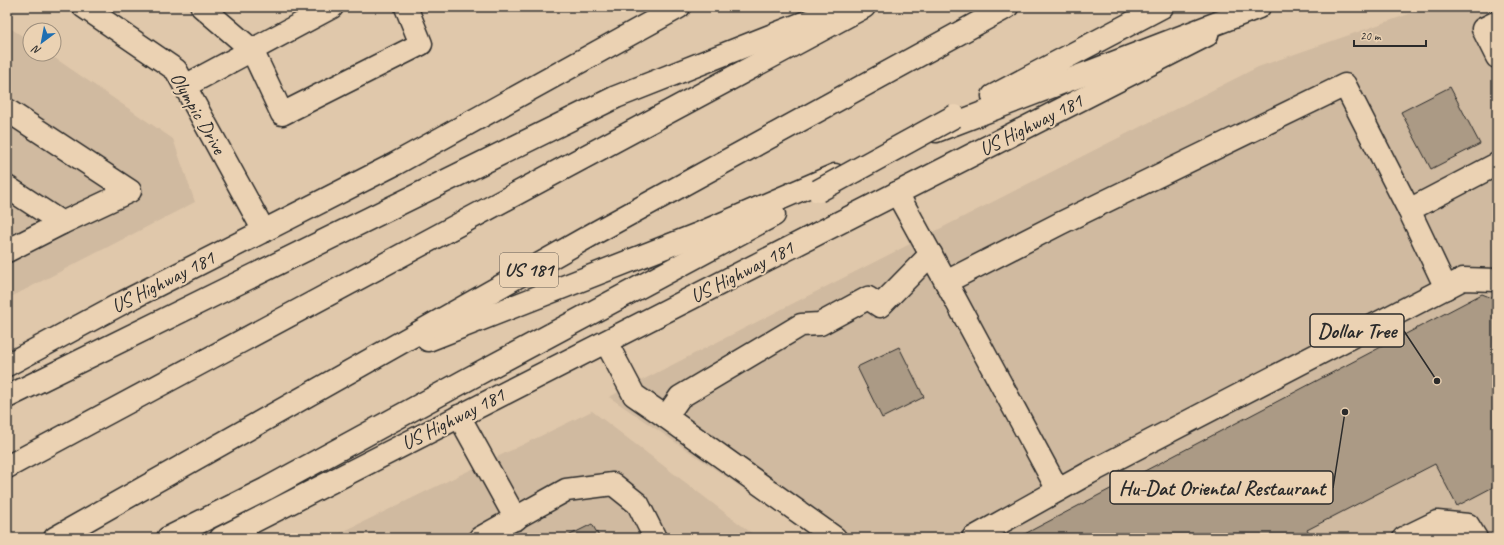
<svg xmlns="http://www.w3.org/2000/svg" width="1504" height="545" font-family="Caveat,sans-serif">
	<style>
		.built { fill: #d0baa0 }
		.building { fill: #ab9a85; stroke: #2b2b2b }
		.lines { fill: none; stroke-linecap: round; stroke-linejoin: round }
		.minor-casing { stroke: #2b2b2b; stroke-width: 25 }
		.major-casing { stroke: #2b2b2b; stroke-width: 25 }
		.highway-casing { stroke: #2b2b2b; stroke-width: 25 }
		.minor { stroke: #ebd2b3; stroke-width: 22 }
		.major { stroke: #ebd2b3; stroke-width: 22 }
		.highway { stroke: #ebd2b3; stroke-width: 22 }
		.highway-bridge-casing { stroke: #2b2b2b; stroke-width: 25; stroke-linecap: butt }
		.highway-bridge { stroke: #ebd2b3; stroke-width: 22 }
		.labels { text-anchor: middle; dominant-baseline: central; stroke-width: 4; stroke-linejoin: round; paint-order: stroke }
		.shield { fill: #ebd2b3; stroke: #655d54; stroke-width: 1 }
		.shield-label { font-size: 19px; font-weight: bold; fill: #2b2b2b }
		.street-label { font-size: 20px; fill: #2b2b2b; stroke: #ebd2b3 }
		.leader { fill: none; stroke: #2b2b2b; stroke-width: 1.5 }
		.callout-dot { fill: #2b2b2b; stroke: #ebd2b3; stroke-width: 1.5 }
		.callout { fill: #ebd2b3; stroke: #2b2b2b; stroke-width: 1.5 }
		.callout-label { font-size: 21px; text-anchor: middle; font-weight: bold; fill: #2b2b2b }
	</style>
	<rect width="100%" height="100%" fill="#e0c8ab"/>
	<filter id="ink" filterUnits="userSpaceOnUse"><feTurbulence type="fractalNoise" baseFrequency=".025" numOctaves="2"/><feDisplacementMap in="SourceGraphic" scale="8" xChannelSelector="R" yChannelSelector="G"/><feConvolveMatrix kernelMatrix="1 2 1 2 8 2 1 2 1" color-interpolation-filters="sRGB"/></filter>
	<g filter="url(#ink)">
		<!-- built -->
		<g class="built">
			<polygon points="1429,7 1497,7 1497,538 816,538 609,397 1258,67"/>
			<polygon points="7,26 30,41 30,54 49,54 173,139 195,202 7,299"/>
			<polygon points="592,411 758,538 330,538"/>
		</g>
		<!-- building -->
		<g class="building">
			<polygon points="1450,87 1480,144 1431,169 1401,112"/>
			<polygon points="1482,294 1497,300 1497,485 1457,506 1435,464 1307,530 1311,538 1017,538"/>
			<polygon points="899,347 924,397 882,418 857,367"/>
			<polygon points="592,524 600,538 564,538"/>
		</g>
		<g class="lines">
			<!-- minor casing -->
			<g class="minor-casing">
				<g id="minor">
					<polyline points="84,7 176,70 264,231"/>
					<polyline points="202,7 252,50 282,114 421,44 406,7"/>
					<polyline points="1497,22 1483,29 1497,57"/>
					<polyline points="185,86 332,7"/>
					<polyline points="7,110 130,191 62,223 7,251"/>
					<polyline points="7,187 62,223"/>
					<polyline points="897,193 946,282 1058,490"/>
					<polyline points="946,282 1061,223 1345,85 1409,210"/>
					<polyline points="1446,288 1409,210 1497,164"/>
					<polyline points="606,342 634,395 666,417 680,397 801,325 820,324 868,298 880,306 931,254"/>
					<polyline points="459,416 516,519"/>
					<polyline points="666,417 835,538"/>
					<polyline points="480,538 566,490 613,484 638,504 655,538"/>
					<polyline points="973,538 1089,473 1463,279 1497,280"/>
					<polyline points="1404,538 1437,522 1468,525 1476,538"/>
				</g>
			</g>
			<!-- major casing -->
			<g class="major-casing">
				<g id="major">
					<polyline points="7,365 124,302 395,164 679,7"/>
					<polyline points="221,538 1207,35"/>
				</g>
			</g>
			<!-- highway casing -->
			<g class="highway-casing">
				<g id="highway">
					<polyline points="993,96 1162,7"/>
					<polyline points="936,131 1259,7"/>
					<polyline points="428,340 696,235 835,175"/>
					<polyline points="7,397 616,97 826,14"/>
					<polyline points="7,467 864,7"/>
					<polyline points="55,538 593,234 1007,7"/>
					<polyline points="168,538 266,489 470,378 774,215"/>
				</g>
			</g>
			<!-- minor -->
			<use href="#minor" class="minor"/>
			<!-- major -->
			<use href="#major" class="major"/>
			<!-- highway -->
			<use href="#highway" class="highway"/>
			<!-- highway-bridge casing -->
			<g class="highway-bridge-casing">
				<polyline id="highway-bridge" points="818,191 955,116"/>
			</g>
			<!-- highway-bridge -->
			<use href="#highway-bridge" class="highway-bridge"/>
		</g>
	</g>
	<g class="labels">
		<!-- shield labels -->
		<rect class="shield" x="500" y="253" width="58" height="34" rx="3"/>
		<g class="shield-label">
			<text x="529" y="270">US 181</text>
		</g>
		<!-- street labels -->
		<g class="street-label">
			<text transform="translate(198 113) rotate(60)">Olympic Drive</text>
			<text transform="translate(1031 125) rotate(-27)">US Highway 181</text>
			<text transform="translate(742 272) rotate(-27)">US Highway 181</text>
			<text transform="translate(163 282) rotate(-27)">US Highway 181</text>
			<text transform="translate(453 419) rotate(-27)">US Highway 181</text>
		</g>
	</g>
	<!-- callouts -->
	<path class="leader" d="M1437 381L1404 331M1345 412L1333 488"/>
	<g class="callout-dot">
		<circle cx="1437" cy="381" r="4"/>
		<circle cx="1345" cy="412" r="4"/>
	</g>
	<g class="callout">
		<rect x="1310" y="314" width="94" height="33" rx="4"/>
		<rect x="1110" y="471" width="223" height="33" rx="4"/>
	</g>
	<g class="callout-label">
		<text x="1357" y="338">Dollar Tree</text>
		<text x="1222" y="495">Hu-Dat Oriental Restaurant</text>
	</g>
	<!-- margin -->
	<rect width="1504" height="545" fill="none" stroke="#ebd2b3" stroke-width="24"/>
	<rect x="12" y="12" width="1480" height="521" fill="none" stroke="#2b2b2b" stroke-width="1.5" filter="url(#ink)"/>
	<!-- north arrow -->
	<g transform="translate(42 42) rotate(212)"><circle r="19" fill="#ebd2b3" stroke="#9e8f7d"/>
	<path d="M0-3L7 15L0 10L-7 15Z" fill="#1f6fb2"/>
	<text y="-6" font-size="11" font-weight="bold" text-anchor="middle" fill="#2b2b2b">N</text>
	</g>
	<!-- scale -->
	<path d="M1354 40v6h72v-6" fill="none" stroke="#2b2b2b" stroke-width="2"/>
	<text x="1360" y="40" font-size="12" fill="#2b2b2b" stroke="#ebd2b3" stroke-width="3" paint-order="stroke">20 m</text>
</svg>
